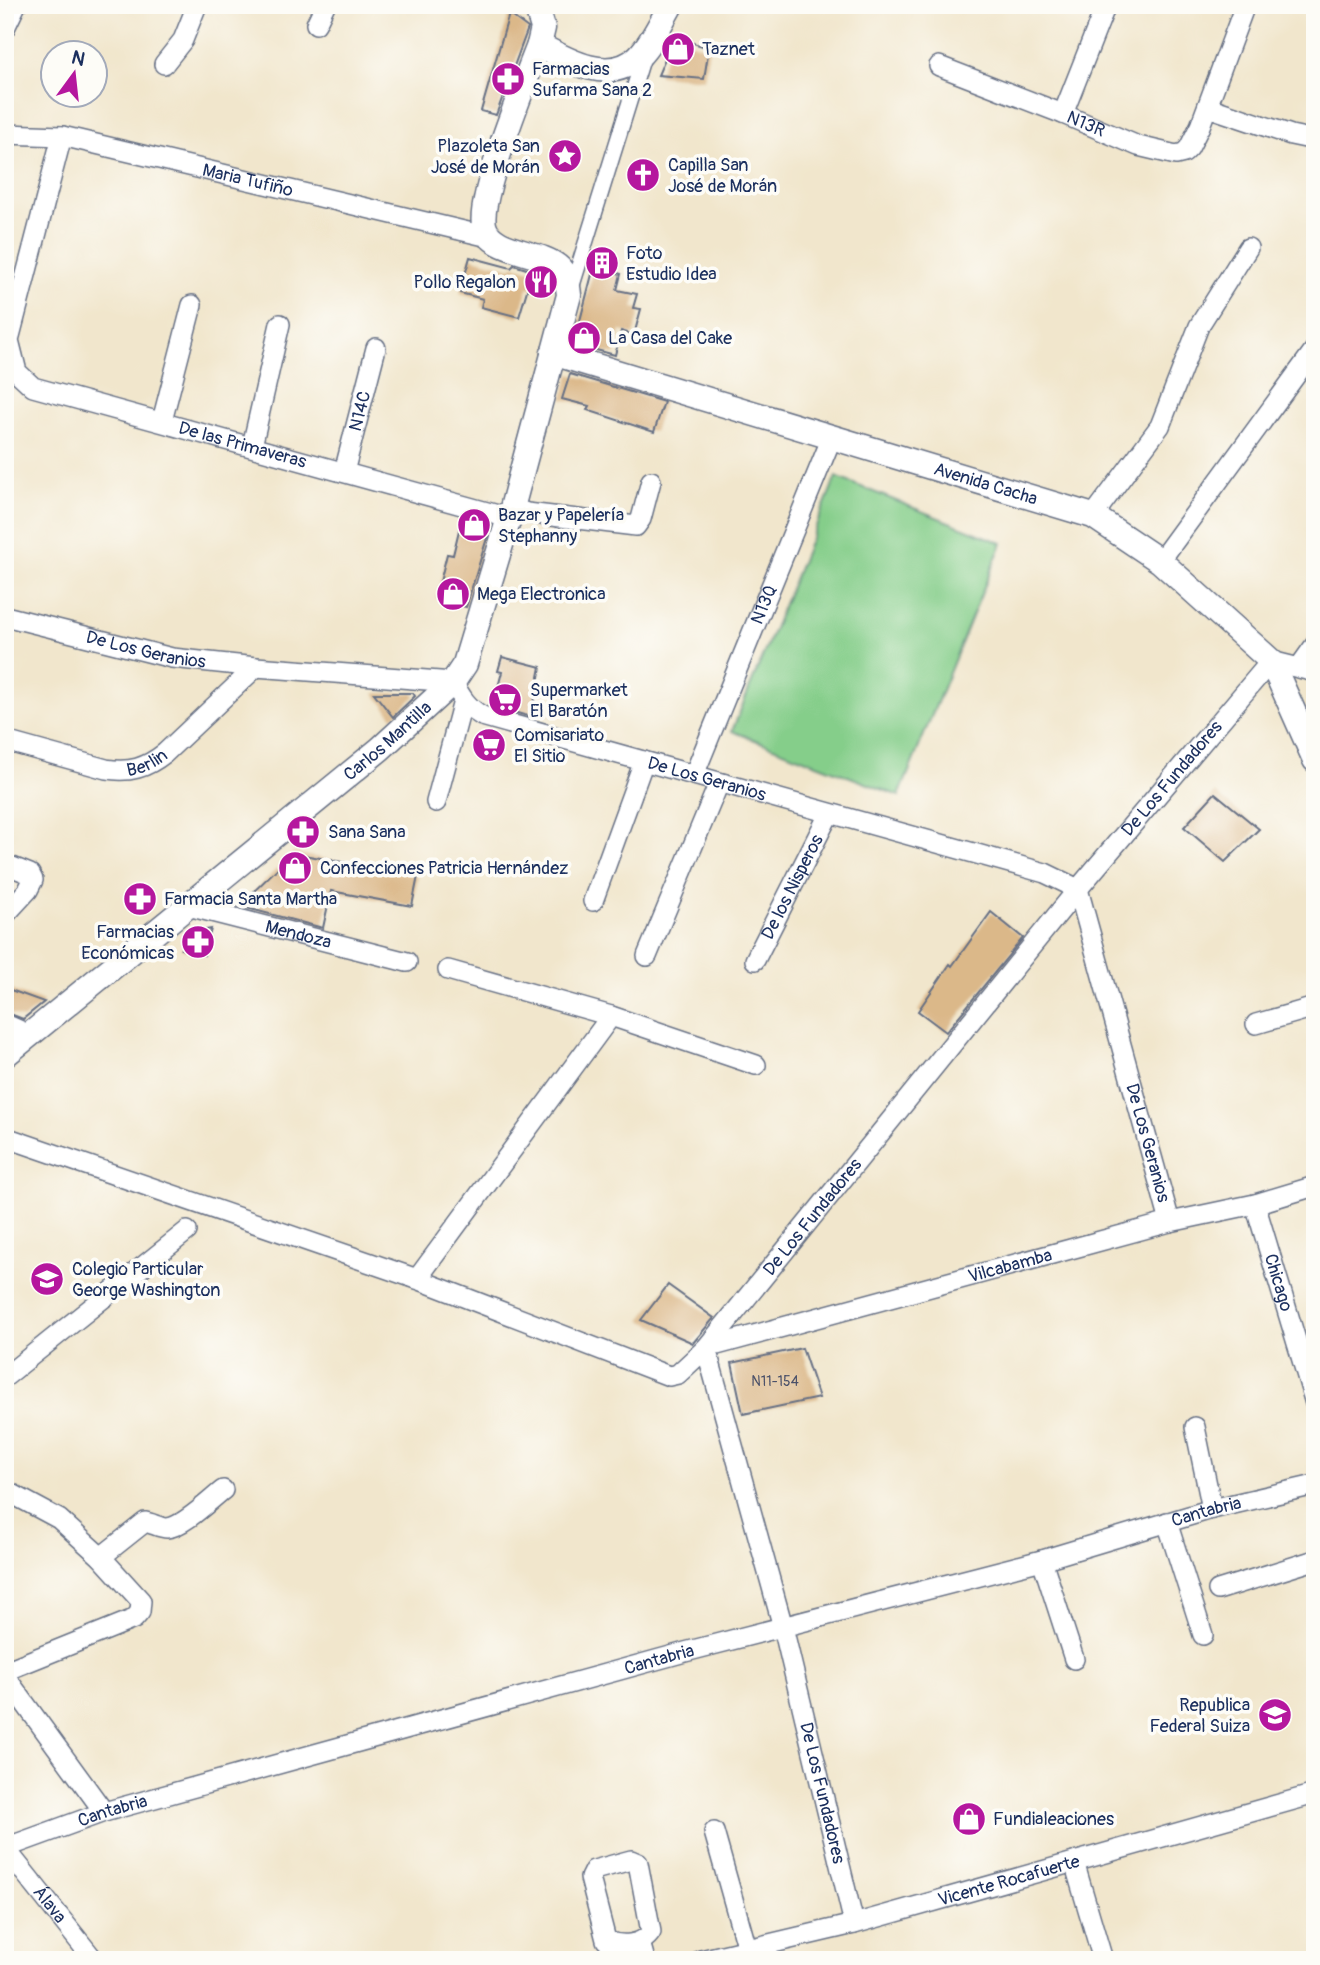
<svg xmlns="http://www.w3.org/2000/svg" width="1320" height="1965" font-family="Pangolin,sans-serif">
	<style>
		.green { fill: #85ce8a; stroke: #507e74; stroke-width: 2 }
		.building { fill: #dbb889 }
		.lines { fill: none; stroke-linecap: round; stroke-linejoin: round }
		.pedestrian-casing { stroke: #666f84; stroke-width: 17 }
		.minor-casing { stroke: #666f84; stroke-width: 22 }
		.tertiary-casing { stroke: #666f84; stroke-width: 27 }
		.pedestrian { stroke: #fff; stroke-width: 14 }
		.minor { stroke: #fff; stroke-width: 19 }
		.tertiary { stroke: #fff; stroke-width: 24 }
		.labels { text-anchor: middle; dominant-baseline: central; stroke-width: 7; stroke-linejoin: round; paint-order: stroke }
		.number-label { font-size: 14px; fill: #4b5169 }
		.poi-label { font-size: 18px; fill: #1b2f5e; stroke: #fdfcf7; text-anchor: start }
		.street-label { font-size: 18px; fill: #1b2f5e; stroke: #fdfcf7 }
	</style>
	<rect width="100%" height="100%" fill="#fdfcf7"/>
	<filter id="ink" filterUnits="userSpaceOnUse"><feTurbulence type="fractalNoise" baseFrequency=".0143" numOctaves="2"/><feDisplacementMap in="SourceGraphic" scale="14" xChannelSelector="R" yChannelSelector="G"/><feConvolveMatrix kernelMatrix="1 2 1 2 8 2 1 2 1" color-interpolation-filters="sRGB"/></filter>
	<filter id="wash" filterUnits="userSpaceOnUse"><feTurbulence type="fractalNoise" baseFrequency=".00686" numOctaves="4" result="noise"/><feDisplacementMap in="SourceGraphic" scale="28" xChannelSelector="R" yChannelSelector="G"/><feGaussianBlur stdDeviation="1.57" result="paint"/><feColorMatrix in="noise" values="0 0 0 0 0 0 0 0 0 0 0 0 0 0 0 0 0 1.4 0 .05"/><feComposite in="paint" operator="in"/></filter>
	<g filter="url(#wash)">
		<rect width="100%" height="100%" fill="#f1e6cc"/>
		<!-- green -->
		<polygon class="green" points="836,477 1002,543 899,796 732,731"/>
		<g id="blocks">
			<!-- building -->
			<g class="building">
				<polygon points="509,14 528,28 496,115 481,111"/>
				<polygon points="674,37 709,48 704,79 658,75"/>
				<polygon points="597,255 609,259 606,270 621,274 617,290 637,294 633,308 641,309 634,335 621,331 615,355 574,344"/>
				<polygon points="470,257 511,268 514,265 542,274 548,278 545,291 528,287 519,317 481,307 483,299 460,293"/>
				<polygon points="570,374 664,402 654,432 587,410 589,406 562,399"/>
				<polygon points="462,518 488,525 490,528 466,607 436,598 447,554 453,555"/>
				<polygon points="502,657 541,667 531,717 493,706 502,672 498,671"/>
				<polygon points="374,693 413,693 415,696 393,717"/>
				<polygon points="1215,793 1259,829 1225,862 1184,827"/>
				<polygon points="293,853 418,876 412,906 331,891 323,928 239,906"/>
				<polygon points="991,912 1023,938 946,1032 918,1011 950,964 952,966"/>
				<polygon points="211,929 204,955 181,949 196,932"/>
				<polygon points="5,988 44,1002 23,1019 5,1012"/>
				<polygon points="668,1285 714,1318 693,1343 641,1320"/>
				<polygon points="802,1348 819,1398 743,1414 732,1363"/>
			</g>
		</g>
	</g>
	<g filter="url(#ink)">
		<use href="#blocks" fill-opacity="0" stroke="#666f84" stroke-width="2"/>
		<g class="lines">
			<!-- pedestrian casing -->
			<g class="pedestrian-casing">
				<polyline id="pedestrian" points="571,290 644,55"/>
			</g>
			<!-- minor casing -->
			<g class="minor-casing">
				<g id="minor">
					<polyline points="316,24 325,5"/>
					<polyline points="5,28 16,5"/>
					<polyline points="164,64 183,40 197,5"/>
					<path id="s1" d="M939,66L1063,114L1138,146L1176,155L1184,153L1189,148L1200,126L1245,5"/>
					<polyline points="1208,107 1291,135 1315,140"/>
					<polyline points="1063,114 1106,5"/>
					<path id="s2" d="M5,134L62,136L489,237"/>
					<path id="s3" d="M62,136L9,340L17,372L33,387L509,518"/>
					<polyline points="162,421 192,305"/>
					<polyline points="252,446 280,324"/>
					<path id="s4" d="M344,472L376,348"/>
					<polyline points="512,508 527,513 636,526 641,519 651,481"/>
					<polyline points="1093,516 1160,426 1199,326 1248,248"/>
					<polyline points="1160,561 1315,349"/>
					<path id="s5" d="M5,616L172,658L256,667L453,682C461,697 467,707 482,716L1045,873L1078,889L1170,1222"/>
					<polyline points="1300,666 1315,645"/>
					<path id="s6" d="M5,741L106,769C130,773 146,768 165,753L256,667"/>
					<path id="s7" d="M694,775L832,437"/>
					<polyline points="436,802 463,701"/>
					<polyline points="5,864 30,874 33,880 28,890 5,915"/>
					<polyline points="593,901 644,761"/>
					<path id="s8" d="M188,906L407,962"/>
					<polyline points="647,956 719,783"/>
					<path id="s9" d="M755,960L829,814"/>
					<polyline points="448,970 611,1016 756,1065"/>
					<polyline points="5,1024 30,1035"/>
					<polyline points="1256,1024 1315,1007"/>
					<path id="s10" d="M5,1137L417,1279L669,1376L678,1374L706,1348L1078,889L1271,661L1315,672"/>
					<path id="s11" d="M1255,1204L1315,1403"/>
					<polyline points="417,1279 611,1016"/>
					<path id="s12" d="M706,1348L1170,1222L1255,1204L1315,1186"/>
					<path id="s13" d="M706,1348L783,1627L854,1924"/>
					<polyline points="5,1377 187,1231"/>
					<polyline points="1195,1427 1212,1509"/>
					<polyline points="5,1490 59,1519 101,1557 141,1601 140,1612 134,1619 5,1671"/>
					<polyline points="1167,1522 1203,1635"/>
					<path d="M101,1557L145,1522C152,1523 160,1528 167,1528C183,1527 210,1500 223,1490"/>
					<polyline points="1042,1560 1074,1659"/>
					<polyline points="1218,1590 1315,1560"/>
					<polyline points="5,1676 104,1812"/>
					<polyline points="714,1832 747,1949"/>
					<path id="s14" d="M5,1848L104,1812L685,1652L1042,1560L1212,1509L1315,1485"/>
					<path id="s15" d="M5,1848L94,1960"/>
					<path d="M631,1860L638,1863L651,1932C642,1946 620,1947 606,1940L590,1878L594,1870Z"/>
					<polyline points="1074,1862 1103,1960"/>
					<polyline points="640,1942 645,1960"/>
					<path id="s16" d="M701,1960L854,1924L1315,1794"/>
				</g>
			</g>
			<!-- tertiary casing -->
			<g class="tertiary-casing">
				<g id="tertiary">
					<path d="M539,45C568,61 611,85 639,56C652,43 661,22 671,5"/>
					<path id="s17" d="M553,353L1093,516L1160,561L1271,661L1315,760"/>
					<path id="s18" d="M5,1055L380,749L453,682L465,664L512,508L569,295C568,284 566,273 557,266C539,251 489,252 484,225C478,196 526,79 539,45L543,28L536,5"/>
				</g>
			</g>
			<!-- pedestrian -->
			<use href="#pedestrian" class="pedestrian"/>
			<!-- minor -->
			<use href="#minor" class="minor"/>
			<!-- tertiary -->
			<use href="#tertiary" class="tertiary"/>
		</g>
	</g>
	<!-- icons -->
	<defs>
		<g id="shop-disc" transform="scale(1.75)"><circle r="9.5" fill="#b5179e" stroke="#fdfcf7"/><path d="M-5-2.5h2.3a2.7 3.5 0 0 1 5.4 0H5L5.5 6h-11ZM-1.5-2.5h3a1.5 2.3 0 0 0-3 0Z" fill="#fff"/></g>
		<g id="pharmacy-disc" transform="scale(1.75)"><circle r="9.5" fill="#b5179e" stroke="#fdfcf7"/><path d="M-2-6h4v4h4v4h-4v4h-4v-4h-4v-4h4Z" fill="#fff"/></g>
		<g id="sight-disc" transform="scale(1.75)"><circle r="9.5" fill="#b5179e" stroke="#fdfcf7"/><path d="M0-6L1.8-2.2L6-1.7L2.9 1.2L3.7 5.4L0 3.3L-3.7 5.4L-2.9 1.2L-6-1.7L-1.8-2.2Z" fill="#fff"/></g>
		<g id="church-disc" transform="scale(1.75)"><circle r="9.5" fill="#b5179e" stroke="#fdfcf7"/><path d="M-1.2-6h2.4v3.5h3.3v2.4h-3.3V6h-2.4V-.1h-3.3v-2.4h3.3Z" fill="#fff"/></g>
		<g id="building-disc" transform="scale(1.75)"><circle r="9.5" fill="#b5179e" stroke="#fdfcf7"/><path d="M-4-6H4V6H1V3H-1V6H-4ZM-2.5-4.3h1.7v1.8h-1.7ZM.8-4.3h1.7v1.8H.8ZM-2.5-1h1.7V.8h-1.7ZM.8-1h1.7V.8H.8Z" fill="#fff"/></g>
		<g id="restaurant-disc" transform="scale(1.75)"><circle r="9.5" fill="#b5179e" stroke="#fdfcf7"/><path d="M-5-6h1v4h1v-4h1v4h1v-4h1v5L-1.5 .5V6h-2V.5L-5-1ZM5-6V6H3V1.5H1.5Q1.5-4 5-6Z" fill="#fff"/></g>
		<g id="supermarket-disc" transform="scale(1.75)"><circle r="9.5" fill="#b5179e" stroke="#fdfcf7"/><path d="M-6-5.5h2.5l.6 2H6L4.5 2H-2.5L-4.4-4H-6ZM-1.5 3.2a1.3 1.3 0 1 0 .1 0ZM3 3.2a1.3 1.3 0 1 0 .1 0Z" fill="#fff"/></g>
		<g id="school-disc" transform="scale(1.75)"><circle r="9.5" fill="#b5179e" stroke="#fdfcf7"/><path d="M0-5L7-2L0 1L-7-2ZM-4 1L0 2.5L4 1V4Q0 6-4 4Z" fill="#fff"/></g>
	</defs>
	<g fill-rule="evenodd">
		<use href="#shop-disc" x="678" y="49"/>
		<use href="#pharmacy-disc" x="508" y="79"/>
		<use href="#sight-disc" x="565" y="156"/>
		<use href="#church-disc" x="643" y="175"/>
		<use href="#building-disc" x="602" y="263"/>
		<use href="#restaurant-disc" x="541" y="282"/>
		<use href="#shop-disc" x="584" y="338"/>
		<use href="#shop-disc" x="474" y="525"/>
		<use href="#shop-disc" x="453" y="594"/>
		<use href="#supermarket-disc" x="505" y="700"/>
		<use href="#supermarket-disc" x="489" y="745"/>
		<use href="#pharmacy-disc" x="303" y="832"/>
		<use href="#shop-disc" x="295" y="868"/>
		<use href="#pharmacy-disc" x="140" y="899"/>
		<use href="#pharmacy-disc" x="198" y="942"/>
		<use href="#school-disc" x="47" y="1279"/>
		<use href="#school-disc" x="1275" y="1715"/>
		<use href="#shop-disc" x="969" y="1819"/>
	</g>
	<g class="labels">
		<!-- number labels -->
		<g class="number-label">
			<text x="775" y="1381">N11-154</text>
		</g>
		<!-- poi labels -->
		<g class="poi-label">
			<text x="702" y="49">Taznet</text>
			<text x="532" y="69">Farmacias<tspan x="532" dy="21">Sufarma Sana 2</tspan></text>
			<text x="540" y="146" text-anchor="end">Plazoleta San<tspan x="540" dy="21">José de Morán</tspan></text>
			<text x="668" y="165">Capilla San<tspan x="668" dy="21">José de Morán</tspan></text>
			<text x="626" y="253">Foto<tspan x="626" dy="21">Estudio Idea</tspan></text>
			<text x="516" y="282" text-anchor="end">Pollo Regalon</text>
			<text x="608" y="338">La Casa del Cake</text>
			<text x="498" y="515">Bazar y Papelería<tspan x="498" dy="21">Stephanny</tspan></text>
			<text x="477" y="594">Mega Electronica</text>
			<text x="530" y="690">Supermarket<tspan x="530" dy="21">El Baratón</tspan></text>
			<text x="514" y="735">Comisariato<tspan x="514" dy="21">El Sitio</tspan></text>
			<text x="328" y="832">Sana Sana</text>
			<text x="320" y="868">Confecciones Patricia Hernández</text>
			<text x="164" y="899">Farmacia Santa Martha</text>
			<text x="174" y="932" text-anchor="end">Farmacias<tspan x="174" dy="21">Económicas</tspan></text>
			<text x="72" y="1269">Colegio Particular<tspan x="72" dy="21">George Washington</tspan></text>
			<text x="1250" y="1705" text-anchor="end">Republica<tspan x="1250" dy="21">Federal Suiza</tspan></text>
			<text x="993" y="1819">Fundialeaciones</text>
		</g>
		<!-- street labels -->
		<g class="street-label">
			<text stroke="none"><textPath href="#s1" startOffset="158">N13R</textPath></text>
			<text stroke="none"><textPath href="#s2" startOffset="248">Maria Tufiño</textPath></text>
			<text stroke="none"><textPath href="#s4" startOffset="63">N14C</textPath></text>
			<text stroke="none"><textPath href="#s3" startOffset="483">De las Primaveras</textPath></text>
			<text stroke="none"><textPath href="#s17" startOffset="452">Avenida Cacha</textPath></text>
			<text stroke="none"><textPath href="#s7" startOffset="184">N13Q</textPath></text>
			<text stroke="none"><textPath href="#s5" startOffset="145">De Los Geranios</textPath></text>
			<text stroke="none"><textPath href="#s18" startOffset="495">Carlos Mantilla</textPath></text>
			<text stroke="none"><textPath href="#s6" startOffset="147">Berlin</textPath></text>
			<text stroke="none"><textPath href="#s10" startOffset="1489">De Los Fundadores</textPath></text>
			<text stroke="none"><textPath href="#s5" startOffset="733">De Los Geranios</textPath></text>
			<text stroke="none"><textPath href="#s9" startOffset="82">De los Nisperos</textPath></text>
			<text stroke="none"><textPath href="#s8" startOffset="114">Mendoza</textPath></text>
			<text stroke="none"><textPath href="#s5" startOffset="1384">De Los Geranios</textPath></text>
			<text stroke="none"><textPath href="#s10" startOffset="922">De Los Fundadores</textPath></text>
			<text stroke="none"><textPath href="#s12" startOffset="315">Vilcabamba</textPath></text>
			<text stroke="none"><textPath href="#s11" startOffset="82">Chicago</textPath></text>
			<text stroke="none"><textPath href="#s14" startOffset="1248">Cantabria</textPath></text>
			<text stroke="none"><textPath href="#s14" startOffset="681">Cantabria</textPath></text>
			<text stroke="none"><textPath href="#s13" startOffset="460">De Los Fundadores</textPath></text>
			<text stroke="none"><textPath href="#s14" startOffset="114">Cantabria</textPath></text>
			<text stroke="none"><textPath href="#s16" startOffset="318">Vicente Rocafuerte</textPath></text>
			<text stroke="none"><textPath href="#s15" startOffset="72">Álava</textPath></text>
		</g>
	</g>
	<!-- margin -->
	<rect width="1320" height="1965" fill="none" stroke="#fdfcf7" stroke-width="28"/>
	<!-- north arrow -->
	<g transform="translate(74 74) rotate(15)"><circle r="33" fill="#fdfcf7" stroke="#a3aaba" stroke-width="2"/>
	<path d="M0-5L12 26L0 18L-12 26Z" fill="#b5179e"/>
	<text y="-10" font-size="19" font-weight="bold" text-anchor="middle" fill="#1b2f5e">N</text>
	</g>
</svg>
